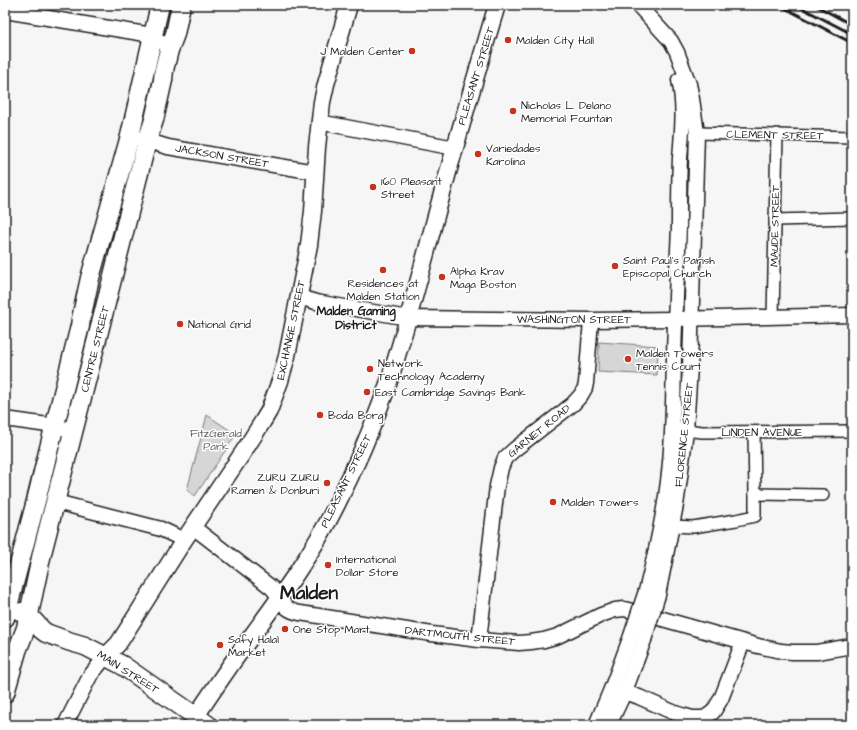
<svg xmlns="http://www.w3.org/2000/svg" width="857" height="730" font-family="'Architects Daughter',sans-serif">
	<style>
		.green { fill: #d6d6d6; stroke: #797979 }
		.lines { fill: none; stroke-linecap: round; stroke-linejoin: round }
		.minor-casing { stroke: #1c1c1c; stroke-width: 14 }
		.tertiary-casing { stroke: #1c1c1c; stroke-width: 17 }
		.secondary-casing { stroke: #1c1c1c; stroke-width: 19 }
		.primary-casing { stroke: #1c1c1c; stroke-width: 21 }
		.minor { stroke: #fff; stroke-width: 11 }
		.tertiary { stroke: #fff; stroke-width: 14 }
		.secondary { stroke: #fff; stroke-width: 16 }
		.primary { stroke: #fff; stroke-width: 18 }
		.rail { stroke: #1c1c1c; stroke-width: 3 }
		.tertiary-bridge-casing { stroke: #1c1c1c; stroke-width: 17; stroke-linecap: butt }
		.tertiary-bridge { stroke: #fff; stroke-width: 14 }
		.poi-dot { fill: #c8321e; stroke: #fff; stroke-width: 1.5 }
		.labels { text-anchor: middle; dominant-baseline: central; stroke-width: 3; stroke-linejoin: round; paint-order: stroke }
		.poi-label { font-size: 11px; fill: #1c1c1c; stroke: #fff; text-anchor: start }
		.street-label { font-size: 11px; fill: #1c1c1c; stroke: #fff }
		.park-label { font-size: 11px; fill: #5d5d5d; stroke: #fff }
		.neighbourhood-label { font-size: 12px; font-weight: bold; fill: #1c1c1c; stroke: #fff }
		.town-label { font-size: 19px; font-weight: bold; fill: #1c1c1c; stroke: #fff }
	</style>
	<rect width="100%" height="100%" fill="#f6f6f6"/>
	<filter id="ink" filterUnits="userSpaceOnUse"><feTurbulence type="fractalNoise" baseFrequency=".025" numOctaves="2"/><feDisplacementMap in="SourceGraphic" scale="8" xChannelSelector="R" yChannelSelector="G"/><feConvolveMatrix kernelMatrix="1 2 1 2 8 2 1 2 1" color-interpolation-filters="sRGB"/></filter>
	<g filter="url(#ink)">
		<!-- green -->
		<g class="green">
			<polygon points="599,342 658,346 657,375 598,372"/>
			<polygon points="207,415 234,433 235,434 235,436 195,496 187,490"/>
		</g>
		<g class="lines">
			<!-- minor casing -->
			<g class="minor-casing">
				<g id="minor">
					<polyline points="697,133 852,137"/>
					<polyline points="775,220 852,218"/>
					<polyline points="773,317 777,134"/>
					<polyline points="678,429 702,432 852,431"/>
					<polyline points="755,494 823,495"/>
					<polyline points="672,526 693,527 736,520 755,516 755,494 754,432"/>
				</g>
			</g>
			<!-- tertiary casing -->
			<g class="tertiary-casing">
				<g id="tertiary">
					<polyline points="638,5 671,41 677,52 689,84 692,99 697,133 690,367 686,430 680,478 676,505 658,595"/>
					<polyline points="5,11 152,35 160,42"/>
					<polyline points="319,122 455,148"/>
					<polyline points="138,138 168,147 315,172"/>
					<polyline points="299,297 316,302 408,318 591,320 675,319 852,315"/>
					<polyline points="5,419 55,426 74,431"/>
					<polyline points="56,502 161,529 184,540"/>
					<path d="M193,527L272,588C283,600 282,610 300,613L432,634L479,640L519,643L531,642L544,640L558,636L601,615L615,610L624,609L645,614L758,646L781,651L792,652H817L852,646"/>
					<path d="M646,591C654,560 661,528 666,496C673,451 673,404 674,358C675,314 677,271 679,228C679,205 679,182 680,158C682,132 685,106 679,80"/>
					<polyline points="479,640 497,486 501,468 505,458 515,449 573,404 581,395 585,388 586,383 591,320"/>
					<polyline points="612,687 639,697 675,713 692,718 703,718 706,717 713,712 721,699 743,642"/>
					<polyline points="65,725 90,676 106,656"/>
					<polyline points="596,725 612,687 631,636"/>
					<polyline points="609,725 625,691 644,640"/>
				</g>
			</g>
			<!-- secondary casing -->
			<g class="secondary-casing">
				<g id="secondary">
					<polyline points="106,656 118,644 122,638 184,540 244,451 263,421 269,411 280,381 287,356 309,245 313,211 317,147 322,102 326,84 349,5"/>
					<path d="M196,716C212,692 228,668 245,645C278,600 312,555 337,504C355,468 371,431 385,393C405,335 420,275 436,216C455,145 476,75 497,5"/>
				</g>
			</g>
			<!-- primary casing -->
			<g class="primary-casing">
				<g id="primary">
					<polyline points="21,612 28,615 42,630 46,633 68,641 85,646 122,665 208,725"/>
					<polyline points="5,618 37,497 48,452 80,326 81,319 90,278 130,136 160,5"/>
					<polyline points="5,693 17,651 26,628 42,553 97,339 147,141 154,120 163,80 164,70 169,50 175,34 181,5"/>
				</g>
			</g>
			<!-- minor -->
			<use href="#minor" class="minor"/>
			<!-- tertiary -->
			<use href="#tertiary" class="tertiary"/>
			<!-- secondary -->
			<use href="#secondary" class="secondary"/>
			<!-- primary -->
			<use href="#primary" class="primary"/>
			<!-- rail -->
			<g class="rail">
				<polyline points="779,5 852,43"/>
				<polyline points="796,5 852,34"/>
				<polyline points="815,5 852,25"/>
			</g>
			<!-- tertiary-bridge casing -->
			<g class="tertiary-bridge-casing">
				<g id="tertiary-bridge">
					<polyline points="631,636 646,591"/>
					<polyline points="644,640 658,595"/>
				</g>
			</g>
			<!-- tertiary-bridge -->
			<use href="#tertiary-bridge" class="tertiary-bridge"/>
		</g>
	</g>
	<!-- markers -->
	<g class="poi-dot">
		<circle cx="508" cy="40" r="4"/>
		<circle cx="412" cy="51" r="4"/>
		<circle cx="513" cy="111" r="4"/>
		<circle cx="478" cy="154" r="4"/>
		<circle cx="373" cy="187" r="4"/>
		<circle cx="615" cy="266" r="4"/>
		<circle cx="383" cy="270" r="4"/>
		<circle cx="442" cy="277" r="4"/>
		<circle cx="180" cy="324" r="4"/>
		<circle cx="628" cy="359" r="4"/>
		<circle cx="370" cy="369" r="4"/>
		<circle cx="367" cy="392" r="4"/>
		<circle cx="320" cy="415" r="4"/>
		<circle cx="327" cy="483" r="4"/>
		<circle cx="553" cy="502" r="4"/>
		<circle cx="328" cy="565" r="4"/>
		<circle cx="285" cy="629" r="4"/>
		<circle cx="220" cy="645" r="4"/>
	</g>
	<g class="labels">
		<!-- poi labels -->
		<g class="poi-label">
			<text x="516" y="40">Malden City Hall</text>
			<text x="404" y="51" text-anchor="end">J Malden Center</text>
			<text x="521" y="105">Nicholas L. Delano<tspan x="521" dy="13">Memorial Fountain</tspan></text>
			<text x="486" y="148">Variedades<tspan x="486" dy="13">Karolina</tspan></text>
			<text x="381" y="181">160 Pleasant<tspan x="381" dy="13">Street</tspan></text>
			<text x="623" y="260">Saint Paul's Parish<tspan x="623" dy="13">Episcopal Church</tspan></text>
			<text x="450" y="271">Alpha Krav<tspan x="450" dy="13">Maga Boston</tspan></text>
			<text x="383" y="283" text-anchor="middle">Residences at<tspan x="383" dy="13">Malden Station</tspan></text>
			<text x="188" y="324">National Grid</text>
			<text x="636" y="353">Malden Towers<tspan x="636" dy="13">Tennis Court</tspan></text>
			<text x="378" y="363">Network<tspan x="378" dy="13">Technology Academy</tspan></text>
			<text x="375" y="392">East Cambridge Savings Bank</text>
			<text x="328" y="415">Boda Borg</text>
			<text x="319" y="477" text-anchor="end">ZURU ZURU<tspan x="319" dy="13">Ramen &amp; Donburi</tspan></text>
			<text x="561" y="502">Malden Towers</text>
			<text x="336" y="559">International<tspan x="336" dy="13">Dollar Store</tspan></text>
			<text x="293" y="629">One Stop Mart</text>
			<text x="228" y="639">Safy Halal<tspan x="228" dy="13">Market</tspan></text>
		</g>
		<!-- street labels -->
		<g class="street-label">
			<text transform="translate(476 76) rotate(-73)">PLEASANT STREET</text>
			<text transform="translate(775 135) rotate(1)">CLEMENT STREET</text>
			<text transform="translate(222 156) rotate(10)">JACKSON STREET</text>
			<text transform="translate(775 226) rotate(-89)">MAUDE STREET</text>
			<text x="574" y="319">WASHINGTON STREET</text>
			<text transform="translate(291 330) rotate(-78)">EXCHANGE STREET</text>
			<text transform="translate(95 349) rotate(-76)">CENTRE STREET</text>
			<text transform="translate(539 431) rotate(-39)">GARNET ROAD</text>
			<text x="762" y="432">LINDEN AVENUE</text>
			<text transform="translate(684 435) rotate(-84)">FLORENCE STREET</text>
			<text transform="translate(346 481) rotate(-64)">PLEASANT STREET</text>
			<text transform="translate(460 636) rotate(6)">DARTMOUTH STREET</text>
			<text transform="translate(128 672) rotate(32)">MAIN STREET</text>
		</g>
		<!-- park labels -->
		<g class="park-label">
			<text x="216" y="433">FitzGerald<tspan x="216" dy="13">Park</tspan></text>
		</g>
		<!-- neighbourhood labels -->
		<g class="neighbourhood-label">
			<text x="356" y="311">Malden Gaming<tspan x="356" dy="14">District</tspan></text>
		</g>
		<!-- town labels -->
		<g class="town-label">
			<text x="309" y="593">Malden</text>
		</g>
	</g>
	<!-- margin -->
	<rect width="857" height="730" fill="none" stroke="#fff" stroke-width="20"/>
	<rect x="10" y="10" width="837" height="710" fill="none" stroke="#1c1c1c" stroke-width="1.5" filter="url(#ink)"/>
</svg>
